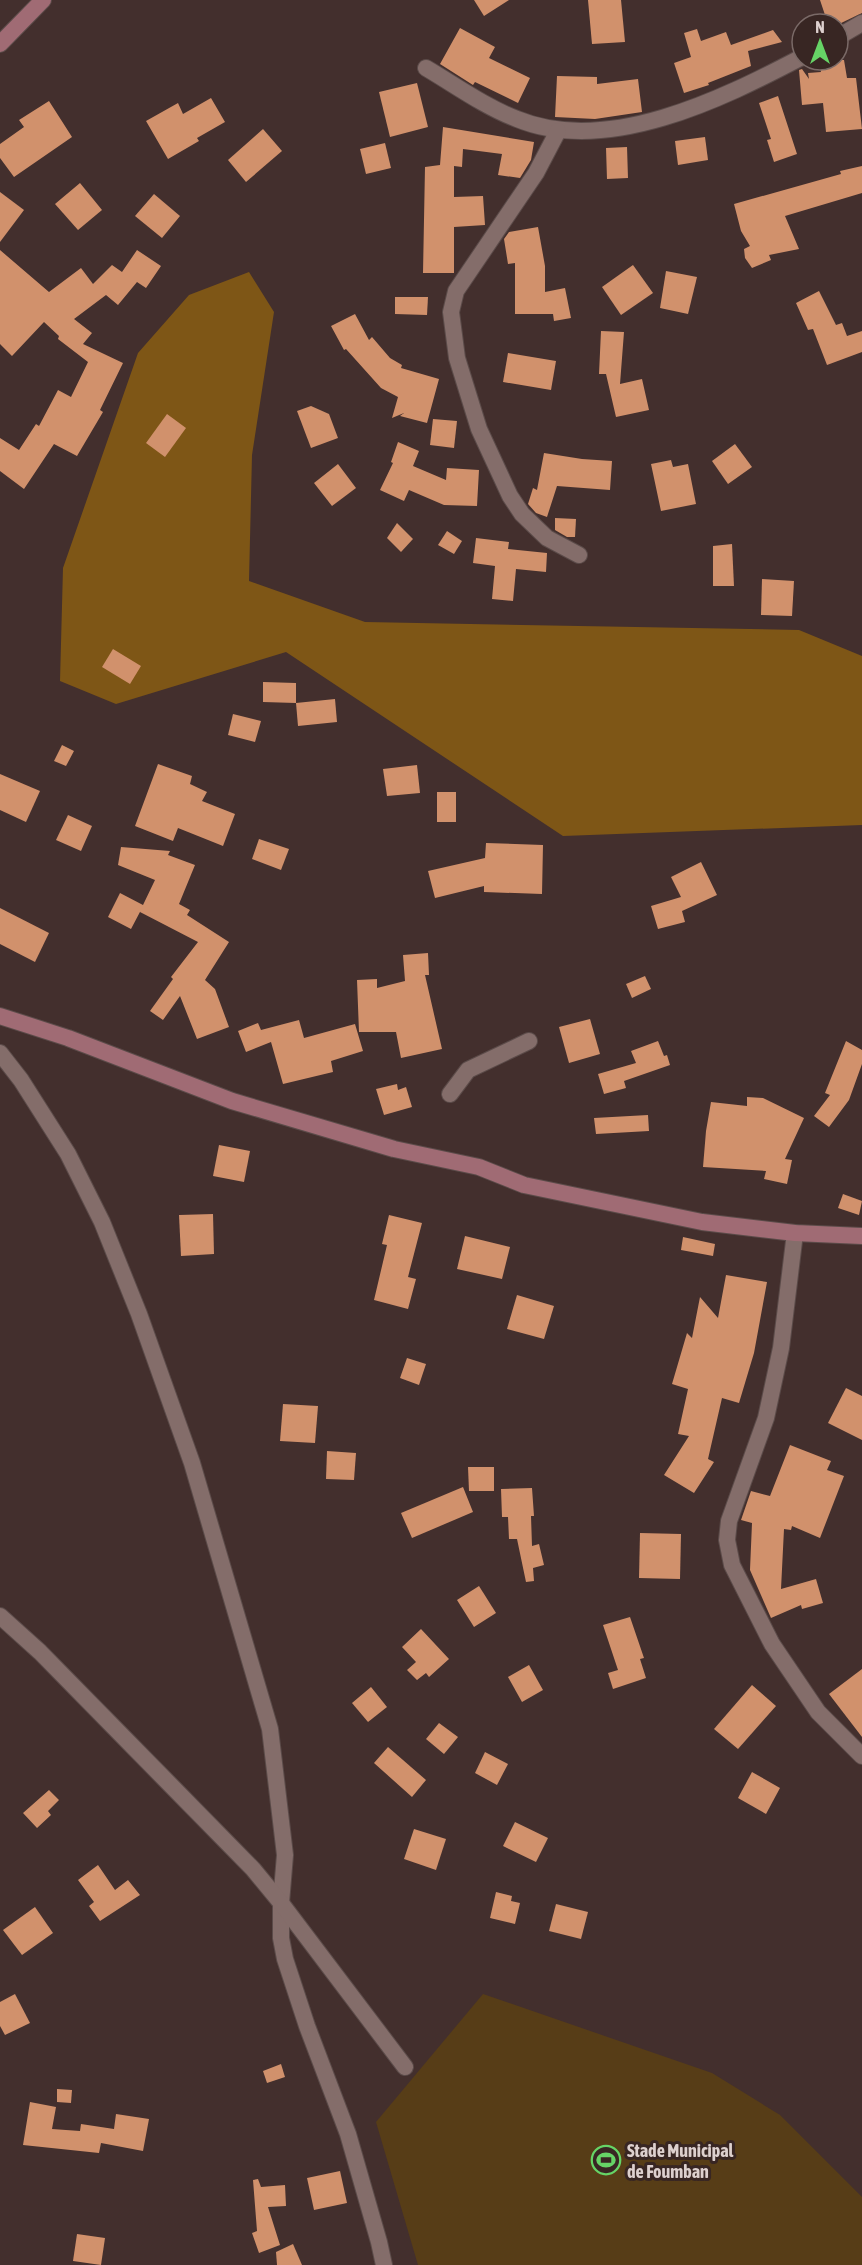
<svg xmlns="http://www.w3.org/2000/svg" width="862" height="2265" font-family="'Asap Condensed',sans-serif">
	<style>
		.green { fill: #573d17 }
		.forest { fill: #7e5616 }
		.building { fill: #d1916c }
		.lines { fill: none; stroke-linecap: round; stroke-linejoin: round }
		.minor-casing { stroke: #5b4b49; stroke-width: 18 }
		.secondary-casing { stroke: #5b4b49; stroke-width: 18 }
		.minor { stroke: #846d6a; stroke-width: 16 }
		.secondary { stroke: #a06b74; stroke-width: 16 }
		.labels { text-anchor: middle; dominant-baseline: central; stroke-width: 6; stroke-linejoin: round; paint-order: stroke }
		.poi-label { font-size: 18px; font-weight: bold; fill: #ddd0ce; stroke: #382623; text-anchor: start }
	</style>
	<rect width="100%" height="100%" fill="#432f2d"/>
	<!-- green -->
	<polygon class="green" points="483,1994 712,2073 780,2115 862,2197 862,2265 418,2265 376,2122"/>
	<!-- forest -->
	<polygon class="forest" points="249,272 274,312 252,455 249,581 365,622 799,630 862,656 862,825 563,836 286,652 116,704 60,681 63,568 138,353 189,295"/>
	<!-- building -->
	<g class="building">
		<polygon points="474,0 509,0 484,16"/>
		<polygon points="588,0 621,0 625,42 592,44"/>
		<polygon points="820,0 862,0 862,13 839,24 828,24"/>
		<polygon points="460,28 495,47 489,58 530,78 518,103 475,82 473,85 440,64"/>
		<polygon points="697,29 701,41 726,32 731,45 773,30 782,42 748,51 751,66 708,83 709,85 684,93 674,63 691,57 684,33"/>
		<polygon points="818,60 844,60 847,78 856,78 862,129 826,132 823,103 802,105 799,70 802,69 809,79 808,73 821,72"/>
		<polygon points="557,76 597,77 597,84 638,79 642,112 595,119 555,117"/>
		<polygon points="417,83 428,127 390,137 379,92"/>
		<polygon points="778,96 797,154 774,162 767,140 771,139 759,103"/>
		<polygon points="211,98 225,122 197,138 199,141 168,159 146,121 178,103 183,114"/>
		<polygon points="49,101 72,137 14,177 0,158 0,144 24,127 19,120"/>
		<polygon points="443,127 534,142 531,160 520,178 498,175 502,154 463,149 462,167 454,166 454,197 483,196 485,225 454,227 454,273 423,273 425,167 440,165"/>
		<polygon points="263,129 282,151 246,182 228,160"/>
		<polygon points="705,137 708,160 678,165 675,141"/>
		<polygon points="385,143 391,168 366,174 360,149"/>
		<polygon points="627,147 628,178 607,179 606,148"/>
		<polygon points="862,166 862,193 785,216 799,249 769,255 771,260 752,268 745,258 744,249 750,246 741,231 734,204 841,174 840,171"/>
		<polygon points="80,183 102,210 78,230 55,204"/>
		<polygon points="0,192 24,210 0,242"/>
		<polygon points="154,194 180,216 162,238 135,216"/>
		<polygon points="538,227 545,266 545,292 565,288 571,318 554,321 553,314 515,314 515,263 508,264 504,239 509,232"/>
		<polygon points="0,250 49,292 81,268 93,284 112,265 122,272 137,250 161,266 146,288 137,282 118,305 106,295 74,319 92,333 83,344 123,363 100,410 103,412 77,456 54,444 24,489 0,471 0,438 19,450 36,424 39,426 58,390 71,397 88,362 58,339 59,336 44,322 12,356 0,344"/>
		<polygon points="633,265 653,293 621,315 602,287"/>
		<polygon points="666,271 697,277 688,314 660,308"/>
		<polygon points="819,291 836,325 842,323 847,336 862,331 862,352 827,365 813,329 808,330 796,303"/>
		<polygon points="395,297 428,297 427,315 395,314"/>
		<polygon points="355,314 369,340 372,337 390,358 402,365 401,368 439,379 427,423 400,416 404,413 392,418 398,397 381,388 346,349 344,350 331,326"/>
		<polygon points="601,331 624,332 620,384 642,379 649,410 616,417 606,374 599,374"/>
		<polygon points="508,353 556,361 551,390 503,382"/>
		<polygon points="311,406 329,414 338,438 311,448 297,411"/>
		<polygon points="167,414 186,428 165,457 146,443"/>
		<polygon points="433,419 457,421 454,448 430,445"/>
		<polygon points="398,442 419,451 413,466 446,480 447,468 479,470 477,506 444,505 409,490 404,501 380,490 393,463 391,462"/>
		<polygon points="735,444 752,467 728,484 712,461"/>
		<polygon points="544,453 582,459 612,461 610,490 557,486 547,517 536,513 528,504 533,488 537,490"/>
		<polygon points="671,460 673,467 688,464 696,504 661,511 651,464"/>
		<polygon points="338,464 356,488 332,506 314,483"/>
		<polygon points="555,518 576,519 575,537 567,537 555,530"/>
		<polygon points="397,523 413,539 401,552 387,538"/>
		<polygon points="447,531 462,541 454,554 438,545"/>
		<polygon points="476,538 509,542 508,549 547,553 546,572 516,569 513,601 492,599 495,566 473,563"/>
		<polygon points="732,544 734,586 713,586 713,546"/>
		<polygon points="762,579 794,581 792,616 761,615"/>
		<polygon points="113,649 141,666 130,684 102,667"/>
		<polygon points="263,682 296,683 296,703 263,702"/>
		<polygon points="335,699 337,722 298,726 296,703"/>
		<polygon points="233,714 261,721 255,742 228,735"/>
		<polygon points="62,745 74,751 66,766 54,761"/>
		<polygon points="158,764 192,776 190,784 207,792 202,801 235,814 223,846 178,828 173,841 135,826"/>
		<polygon points="417,765 420,793 387,796 383,769"/>
		<polygon points="0,774 40,791 26,822 0,810"/>
		<rect x="437" y="792" width="19" height="30"/>
		<polygon points="68,815 92,826 81,851 56,840"/>
		<polygon points="259,839 289,849 281,870 252,859"/>
		<polygon points="486,843 543,845 542,894 484,892 484,886 435,898 428,871 485,858"/>
		<polygon points="121,847 170,851 168,855 195,865 179,904 190,910 187,915 229,942 205,980 215,989 229,1027 197,1039 180,996 163,1020 150,1011 173,979 171,977 198,942 140,912 141,910 131,929 108,917 120,893 143,905 155,880 118,865"/>
		<polygon points="701,862 717,895 682,911 685,922 658,929 651,906 681,897 671,877"/>
		<polygon points="0,908 49,933 35,962 0,944"/>
		<polygon points="428,953 429,975 425,975 442,1049 401,1058 396,1032 359,1032 357,980 377,979 377,988 405,981 403,955"/>
		<polygon points="645,976 651,989 632,998 626,984"/>
		<polygon points="590,1019 600,1054 569,1063 559,1027"/>
		<polygon points="299,1020 304,1038 355,1024 363,1051 331,1061 333,1072 283,1084 271,1042 246,1052 238,1031 258,1023 261,1030"/>
		<polygon points="658,1041 664,1056 667,1055 670,1065 624,1081 626,1088 604,1094 598,1074 636,1063 631,1051"/>
		<polygon points="846,1041 862,1050 862,1064 849,1100 829,1127 814,1116 830,1095 825,1093"/>
		<polygon points="397,1084 398,1090 406,1087 412,1107 384,1115 376,1089"/>
		<polygon points="747,1097 763,1098 804,1118 785,1159 792,1160 787,1184 764,1179 766,1171 703,1167 706,1131 711,1102 747,1106"/>
		<polygon points="648,1115 649,1131 596,1134 594,1118"/>
		<polygon points="219,1145 250,1151 244,1182 213,1176"/>
		<polygon points="843,1194 862,1201 859,1215 838,1208"/>
		<polygon points="213,1214 214,1254 181,1256 179,1215"/>
		<polygon points="389,1215 422,1223 408,1277 416,1279 408,1309 374,1300 387,1245 382,1244"/>
		<polygon points="465,1236 510,1247 502,1279 457,1269"/>
		<polygon points="683,1237 715,1244 713,1256 681,1250"/>
		<polygon points="726,1275 767,1282 754,1353 739,1403 722,1398 708,1459 714,1462 694,1493 664,1475 689,1436 678,1434 688,1389 672,1384 687,1333 692,1338 700,1297 718,1318"/>
		<polygon points="517,1295 554,1306 544,1339 507,1329"/>
		<polygon points="407,1358 426,1364 419,1385 400,1378"/>
		<polygon points="846,1388 862,1396 862,1440 828,1423"/>
		<polygon points="283,1404 318,1406 315,1443 280,1441"/>
		<polygon points="790,1445 831,1461 827,1470 844,1476 820,1538 792,1526 791,1530 784,1529 781,1589 816,1579 823,1603 802,1609 801,1605 771,1618 750,1570 752,1523 741,1520 751,1491 770,1496"/>
		<polygon points="327,1451 356,1453 354,1480 326,1479"/>
		<polygon points="468,1467 494,1467 494,1491 469,1491"/>
		<polygon points="463,1487 473,1512 412,1538 401,1513"/>
		<polygon points="532,1488 534,1516 531,1516 532,1546 539,1544 544,1565 533,1568 534,1581 526,1582 517,1539 509,1539 508,1517 502,1517 501,1489"/>
		<polygon points="640,1533 681,1534 680,1579 639,1578"/>
		<polygon points="479,1586 496,1613 474,1627 457,1600"/>
		<polygon points="630,1617 644,1658 640,1659 646,1678 613,1689 608,1673 618,1670 603,1625"/>
		<polygon points="421,1629 449,1659 429,1677 426,1673 417,1680 407,1670 416,1662 402,1647"/>
		<polygon points="529,1665 543,1690 522,1702 508,1677"/>
		<polygon points="862,1669 862,1737 829,1694"/>
		<polygon points="752,1685 776,1706 738,1749 714,1729"/>
		<polygon points="371,1687 387,1707 368,1722 352,1703"/>
		<polygon points="439,1723 458,1737 444,1754 426,1739"/>
		<polygon points="388,1747 426,1780 412,1797 374,1763"/>
		<polygon points="485,1752 508,1764 497,1785 475,1773"/>
		<polygon points="752,1772 780,1788 766,1814 738,1798"/>
		<polygon points="49,1790 59,1800 48,1811 51,1815 37,1828 23,1813"/>
		<polygon points="515,1822 548,1838 536,1862 503,1846"/>
		<polygon points="414,1829 446,1839 436,1870 404,1859"/>
		<polygon points="98,1865 115,1890 128,1880 140,1895 100,1921 89,1906 94,1902 78,1880"/>
		<polygon points="496,1892 512,1896 511,1901 520,1903 515,1924 490,1918"/>
		<polygon points="556,1904 588,1912 581,1939 549,1931"/>
		<polygon points="35,1907 53,1933 22,1955 3,1930"/>
		<polygon points="15,1994 30,2023 5,2035 0,2026 0,2002"/>
		<polygon points="281,2064 285,2077 267,2083 263,2071"/>
		<polygon points="57,2089 72,2090 71,2103 57,2102"/>
		<polygon points="30,2102 56,2107 52,2129 80,2131 81,2124 114,2129 116,2114 149,2119 143,2151 101,2143 99,2153 23,2145"/>
		<polygon points="340,2171 347,2203 314,2210 307,2178"/>
		<polygon points="258,2179 261,2187 285,2185 286,2206 268,2207 280,2245 259,2253 252,2233 257,2231 253,2180"/>
		<polygon points="77,2234 105,2238 101,2265 73,2261"/>
		<polygon points="293,2244 302,2265 277,2265 276,2252"/>
	</g>
	<g class="lines">
		<!-- minor casing -->
		<g class="minor-casing">
			<g id="minor">
				<polyline points="838,37 862,23"/>
				<path d="M426,68C455,85 485,107 517,119C607,156 722,99 802,57"/>
				<polyline points="558,131 536,173 456,291 451,312 457,358 479,429 510,496 522,514 547,538 579,555"/>
				<polyline points="0,1053 21,1080 68,1154 102,1222 139,1314 192,1463 270,1729 285,1855 281,1903 281,1938 285,1959 307,2026 348,2134 379,2242 384,2265"/>
				<polyline points="450,1094 468,1070 529,1041"/>
				<polyline points="795,1233 781,1348 766,1418 729,1521 727,1540 732,1565 772,1644 818,1712 862,1756"/>
				<polyline points="0,1616 40,1652 253,1869 281,1903 405,2067"/>
			</g>
		</g>
		<!-- secondary casing -->
		<g class="secondary-casing">
			<g id="secondary">
				<polyline points="0,44 43,0"/>
				<polyline points="0,1016 68,1038 232,1101 394,1149 479,1167 524,1185 702,1222 795,1233 862,1236"/>
			</g>
		</g>
		<!-- minor -->
		<use href="#minor" class="minor"/>
		<!-- secondary -->
		<use href="#secondary" class="secondary"/>
	</g>
	<!-- icons -->
	<defs>
		<g id="stadium-ring" transform="scale(1.5)"><circle r="9.5" fill="#382623" stroke="#66d466" stroke-width="1.5"/><path d="M0-5a6.5 5 0 1 0 0 10a6.5 5 0 1 0 0-10ZM-3.5-1.8h7v3.6h-7Z" fill="#66d466"/></g>
	</defs>
	<g fill-rule="evenodd">
		<use href="#stadium-ring" x="606" y="2160"/>
	</g>
	<g class="labels">
		<!-- poi labels -->
		<g class="poi-label">
			<text x="627" y="2150">Stade Municipal<tspan x="627" dy="21">de Foumban</tspan></text>
		</g>
	</g>
	<!-- north arrow -->
	<g transform="translate(820 42)"><circle r="28" fill="#382623" stroke="#7a6a67" stroke-width="1.5"/>
	<path d="M0-4.5L10 22L0 15L-10 22Z" fill="#66d466"/>
	<text y="-9" font-size="16" font-weight="bold" text-anchor="middle" fill="#ddd0ce">N</text>
	</g>
</svg>
